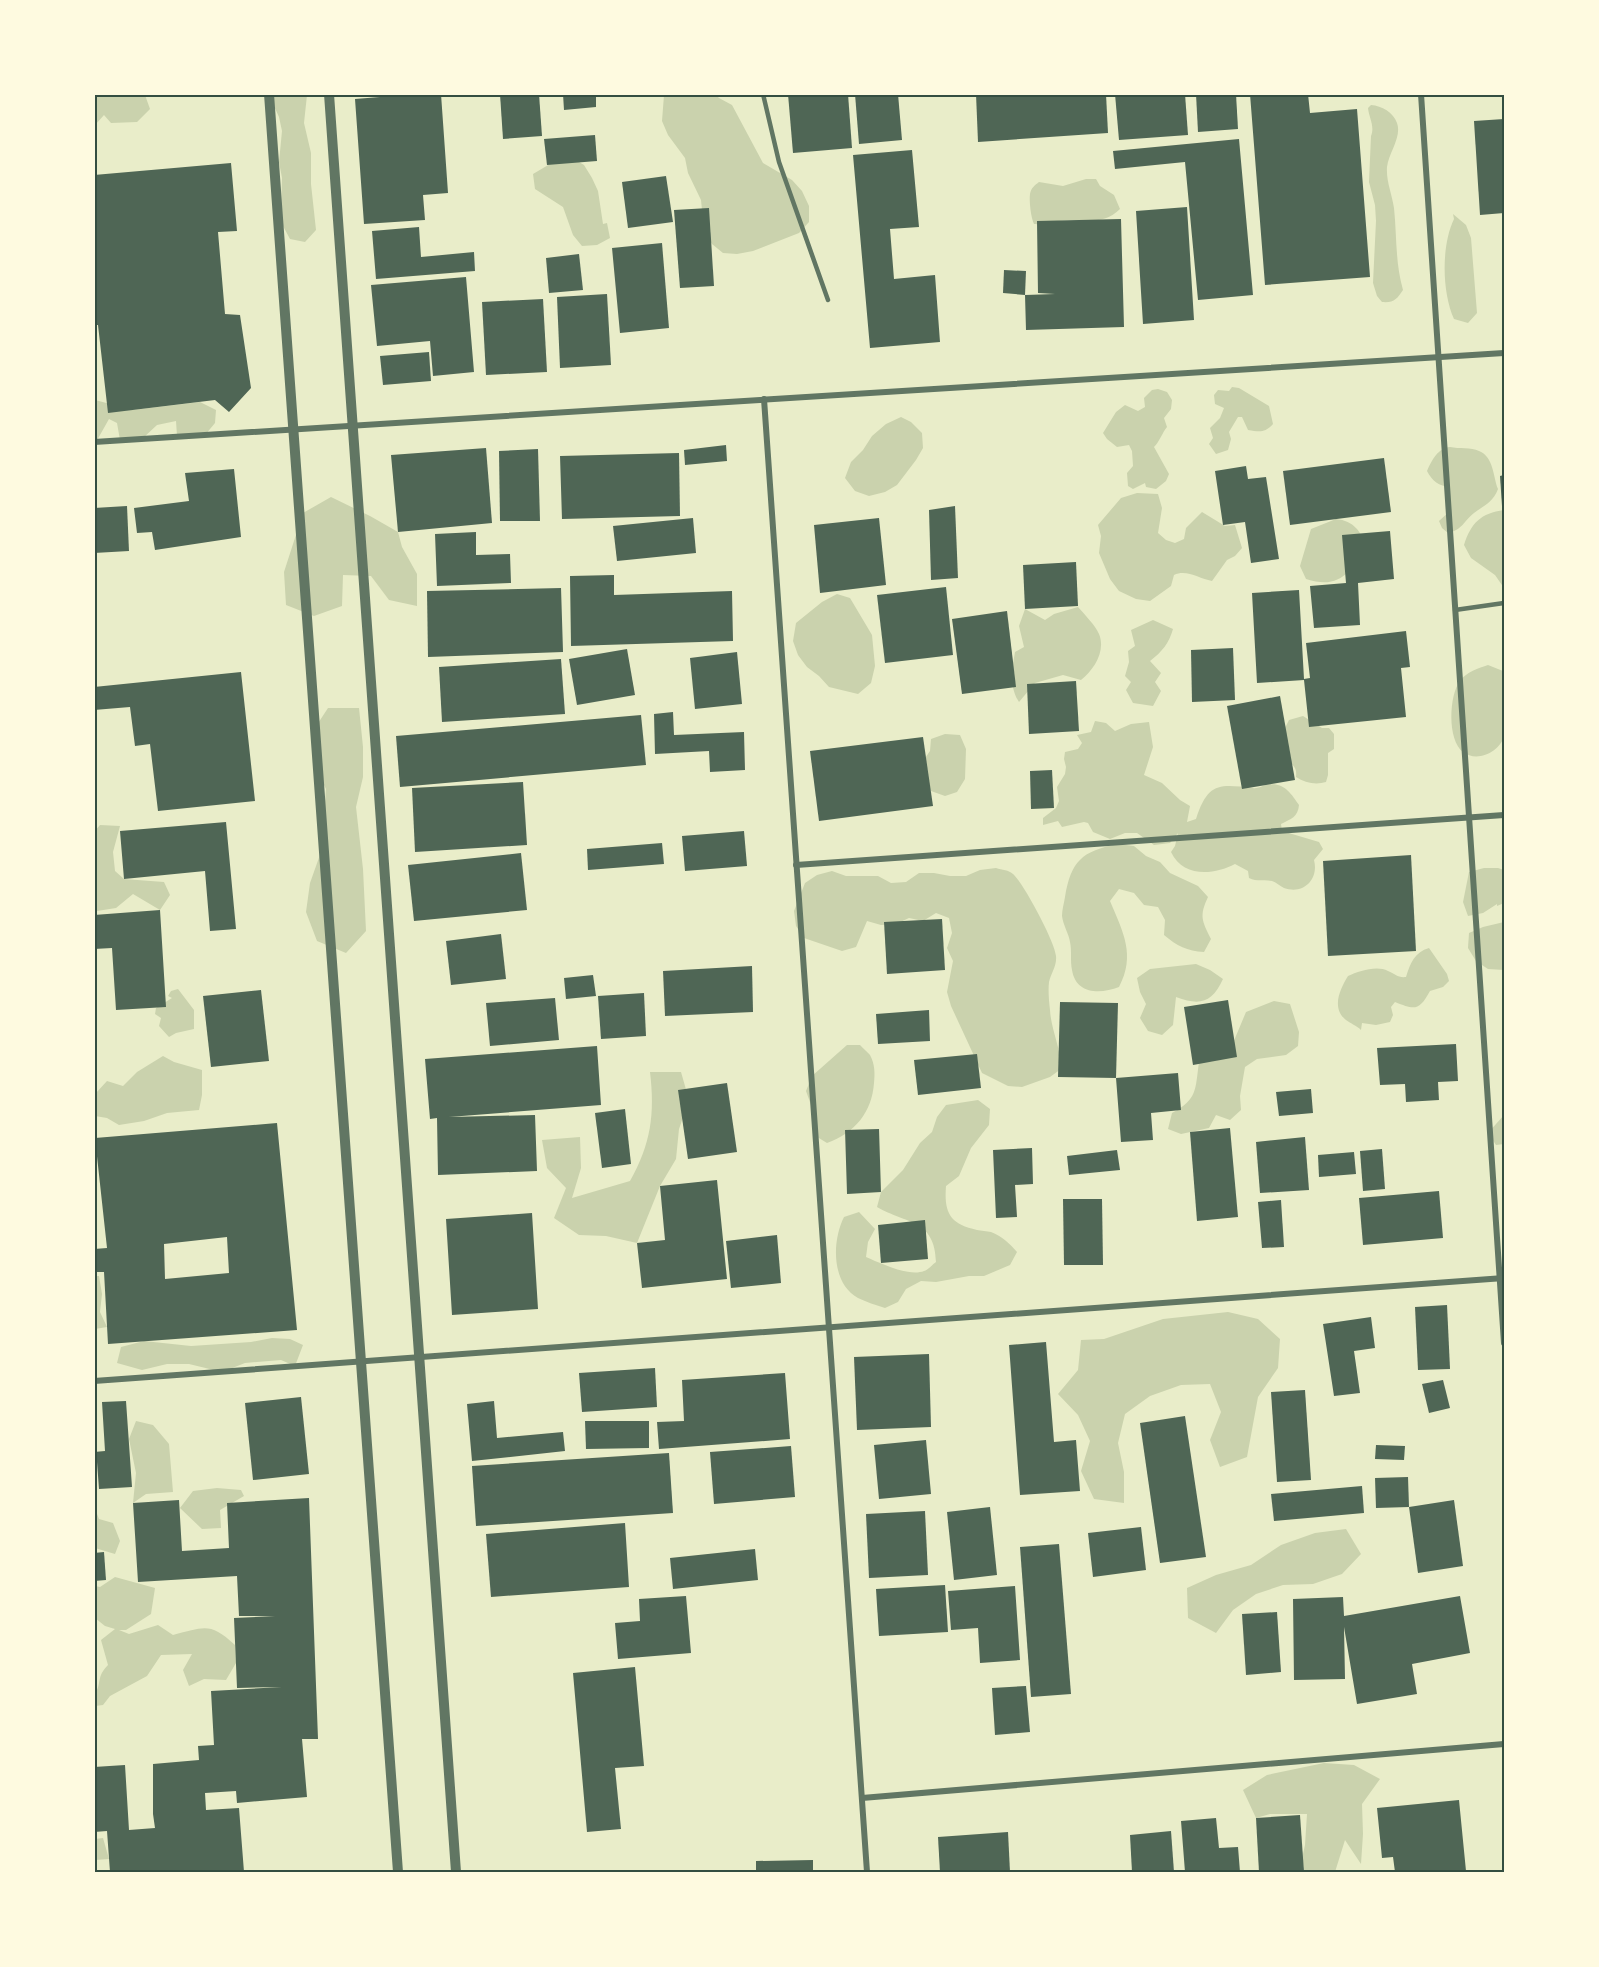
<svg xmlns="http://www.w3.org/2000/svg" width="1599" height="1967" font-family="Karla,sans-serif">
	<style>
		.green { fill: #cad2ad }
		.building { fill: #4f6655; fill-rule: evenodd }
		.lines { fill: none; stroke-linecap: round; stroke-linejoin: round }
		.service { stroke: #617663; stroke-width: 4.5 }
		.minor { stroke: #617663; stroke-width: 6 }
		.tertiary { stroke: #617663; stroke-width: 10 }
		.neatline { fill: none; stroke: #344e41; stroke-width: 2 }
	</style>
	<rect width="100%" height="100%" fill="#e9edc9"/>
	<!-- green -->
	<g class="green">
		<polygon points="95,94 145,95 150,109 137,122 111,123 104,115 95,125"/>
		<polygon points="269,95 307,95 304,123 311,153 311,184 316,230 305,242 290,239 283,226 281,211 282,178 279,162 282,131 279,117"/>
		<polygon points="664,95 716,95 719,98 732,105 763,163 792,180 802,191 809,206 809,222 799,233 753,251 737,254 723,253 712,244 704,230 701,200 688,173 685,158 668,135 662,121"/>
		<path d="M1371,105C1382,106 1393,112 1397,123C1402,137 1389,152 1387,167C1386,181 1392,194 1394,208C1397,236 1395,262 1403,290C1397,299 1394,303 1382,302L1377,296L1373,283L1376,221L1375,205L1369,182L1371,136C1375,126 1369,118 1368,108Z"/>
		<polygon points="571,157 584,165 592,178 598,191 603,224 607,223 610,238 597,245 582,246 573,235 563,207 535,189 533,174 555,161"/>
		<path d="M1086,179H1096L1100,186L1114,195L1120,209C1104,225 1087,220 1067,220C1056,220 1045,225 1034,224C1031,218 1029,201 1030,194C1031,188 1035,185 1039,182L1063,186Z"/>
		<path d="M1453,214L1466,225L1471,238L1477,313L1468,323L1454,319C1442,292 1441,246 1454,219Z"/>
		<path d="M1232,387L1239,388L1269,406L1273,424C1265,433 1260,432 1248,430L1242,417H1238L1229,432L1231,439L1228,450L1216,454L1209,444L1213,438L1210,428L1220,418L1224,408L1215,404L1214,395L1218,390L1229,391Z"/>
		<path d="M1158,389L1167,392L1172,400L1171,409L1164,418L1167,427C1162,433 1160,441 1154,447L1169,474L1166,481L1156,489L1146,487L1145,483L1133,489L1128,486L1127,473L1133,466L1132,451L1129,445L1117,447L1107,439L1103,433L1116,412L1125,405L1138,411L1145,407L1144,398L1152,390Z"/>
		<polygon points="95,400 133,410 200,402 216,410 215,423 205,435 177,436 176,421 157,425 143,438 120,440 117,423 109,419 96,442 95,442"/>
		<polygon points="901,417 911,422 922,433 923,448 916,460 897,485 885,492 869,496 855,491 845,478 851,462 863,450 872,436 886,424"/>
		<path d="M1450,447C1459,449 1471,447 1479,451C1494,457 1493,477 1498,489C1493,502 1485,505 1474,513C1464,521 1462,530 1448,533L1442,528L1439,521L1450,511L1448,498L1450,487C1439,486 1432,481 1427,471C1432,460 1438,448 1450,447Z"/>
		<path d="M1137,493L1158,494L1162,508L1158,533L1166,540L1175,543L1184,539L1186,528L1202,512L1225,526L1235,525L1242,548L1235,556L1227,560L1212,581C1199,579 1187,569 1174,575L1171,586L1150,601L1136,599L1119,591L1110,579L1099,553L1101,536L1098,525L1121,498Z"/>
		<polygon points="331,497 370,516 398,532 402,547 417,574 417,606 389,600 371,576 343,575 342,606 314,616 286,605 284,572 303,513"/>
		<path d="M1504,510V588L1495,575L1471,558L1464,545C1471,523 1481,513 1504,510Z"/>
		<path d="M1336,519C1354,521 1361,531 1367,548C1349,572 1340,590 1306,579L1300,566L1311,529Z"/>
		<polygon points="837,594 850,598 872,635 875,666 871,683 858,694 829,687 819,676 807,667 798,655 793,641 796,623 822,602"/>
		<path d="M1078,607C1085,615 1095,625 1099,634C1106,651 1094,670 1081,680L1063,675L1035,683L1019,702C1009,687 1012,669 1015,652L1024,647L1019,626L1025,609L1045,620L1054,614Z"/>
		<path d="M1153,620L1173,629C1169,643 1162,652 1150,661L1161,673L1155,682L1161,691L1153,706L1133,703L1126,690L1131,682L1125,676L1129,662L1128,651L1135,646L1131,630Z"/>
		<path d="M1488,665L1503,671L1504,677V736C1500,752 1477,763 1463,752C1447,740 1449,695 1460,681C1466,672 1479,668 1488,665Z"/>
		<polygon points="328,708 359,708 363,747 363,777 356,807 363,869 366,931 346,953 317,941 306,912 310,883 321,852 326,789 314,764 311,734"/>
		<path d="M1303,716L1322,728H1329L1334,734V749L1328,753V775L1326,782C1316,785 1305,783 1296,777C1297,768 1294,764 1285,761V728L1289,720Z"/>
		<path d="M1095,721L1106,723L1115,731L1131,724L1149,722L1153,747L1144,775L1162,783L1180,800L1190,806L1187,822L1196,819C1208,782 1219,784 1253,788C1257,789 1262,786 1266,785C1283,781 1291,793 1299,805C1298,817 1291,819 1281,824L1282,831L1319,842L1323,849L1314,860C1319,879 1304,895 1284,888C1280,886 1276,882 1272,881C1264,879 1257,882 1249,878L1248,871L1235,864C1214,875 1183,878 1171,852L1175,846L1178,833L1170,843L1154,845L1137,833H1125L1110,839L1093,832L1088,823L1084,822L1062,827L1058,821L1043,825V818L1056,808L1059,801L1057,787L1065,774L1066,767L1064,759L1065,752L1078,749L1082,743L1077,735L1091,732Z"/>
		<polygon points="945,734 960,735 966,749 965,779 957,792 945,796 931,791 921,764 930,751 931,739"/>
		<polygon points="100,825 120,826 113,852 115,871 124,879 164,882 170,895 160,910 133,894 116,908 97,911 95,908 94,832"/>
		<path d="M1118,844L1134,846L1146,856L1160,862L1170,873L1198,886L1208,897C1199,916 1202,921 1211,939L1204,952C1187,951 1177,946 1164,935L1165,920L1158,907L1144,905L1134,893L1119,889L1110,901C1123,932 1136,955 1119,987C1101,994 1076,995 1072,970C1070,961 1072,951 1070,942C1069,934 1063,925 1062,916C1062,910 1064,903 1065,897C1071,861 1082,851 1118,844Z"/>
		<path d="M996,868C1002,870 1009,870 1013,874C1024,884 1055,942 1056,956C1057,966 1051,973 1049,982C1048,990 1049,1002 1050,1010C1051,1030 1061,1048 1061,1069L1050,1077L1022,1087L1008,1086L982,1073L951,1006L947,992L953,961L947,948L952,933L949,918L936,913L923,921L909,918L896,924L881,925L867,921L856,947L842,951L804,938L796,926L794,911L805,883L817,875L832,871L846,876H878L891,883L906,882L919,873H934L950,876H966L980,870Z"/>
		<polygon points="1484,868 1498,868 1504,870 1504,903 1497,906 1497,904 1483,913 1468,916 1463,902 1469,872"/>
		<polygon points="1504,922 1504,970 1488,969 1476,961 1468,948 1469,933 1483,927"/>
		<path d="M1429,948L1447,974L1449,981L1443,987L1430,991C1419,1011 1415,1010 1395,1002L1391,1007L1393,1015L1390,1022L1376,1025L1362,1023L1361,1030C1356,1025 1351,1024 1346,1020C1331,1008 1340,989 1348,976C1359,971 1377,965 1388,971C1395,974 1398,978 1406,977C1410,963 1415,952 1429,948Z"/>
		<path d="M1196,964L1210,970L1223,979C1212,1003 1200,1006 1176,997L1173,1025L1162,1035L1148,1031L1140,1018L1146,1004L1140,992L1137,978L1150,969Z"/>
		<polygon points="178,989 194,1010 194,1029 176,1033 169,1037 159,1026 161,1018 155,1014 156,1008 172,998 168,996 171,991"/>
		<path d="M1274,1001L1290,1004L1299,1032L1298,1046L1286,1055L1257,1059L1245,1067L1240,1096L1241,1110L1230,1120L1216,1115L1209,1128L1181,1134L1168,1129L1172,1113C1198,1099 1195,1090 1199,1062L1215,1061L1228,1055L1246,1012Z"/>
		<path d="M847,1045H860C863,1048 867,1052 870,1055C875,1064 875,1074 874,1083C872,1112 855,1133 827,1143L814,1135L811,1105L806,1091L812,1076Z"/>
		<polygon points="163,1056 174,1062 202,1070 202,1095 199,1110 167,1113 144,1121 119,1125 107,1118 95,1116 96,1093 107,1081 123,1086 137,1072"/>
		<path d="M650,1072H681L689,1100L679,1129L676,1159L660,1186L637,1243L606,1236L579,1235L554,1218L566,1188L547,1168L542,1140L580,1137L581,1168L572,1198L630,1181C651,1144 655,1114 650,1072Z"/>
		<path d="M978,1100L990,1109L989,1125L971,1148L959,1176L946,1186C944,1212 949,1224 977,1230C981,1231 987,1231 991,1232C1002,1236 1010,1244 1017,1252L1010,1265L984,1276H969L936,1282L921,1281L906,1289L898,1302L885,1308C876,1305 866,1302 858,1298C831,1283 832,1241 844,1217L859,1212L875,1229L868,1242L866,1257C880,1263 909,1277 924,1271C928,1270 933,1264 936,1262C935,1219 906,1224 877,1207L881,1192L903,1170L920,1143L932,1132L937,1117L946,1105Z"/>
		<polygon points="1504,1115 1504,1144 1496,1145 1488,1133"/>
		<polygon points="94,1276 99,1276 102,1294 100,1312 107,1327 95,1329"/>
		<polygon points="1228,1312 1258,1319 1280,1339 1278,1368 1258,1397 1247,1457 1220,1467 1210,1440 1221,1412 1210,1384 1181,1385 1150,1396 1125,1414 1118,1443 1124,1472 1124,1503 1094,1499 1081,1471 1090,1441 1078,1415 1058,1394 1078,1370 1081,1340 1104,1339 1163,1319"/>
		<polygon points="272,1338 290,1339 303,1345 295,1366 281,1360 245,1363 222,1372 189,1364 167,1364 142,1370 117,1363 121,1347 144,1341 191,1346 251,1342"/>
		<polygon points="136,1421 153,1425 169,1444 173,1492 146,1494 133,1503 136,1473 129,1439"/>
		<polygon points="217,1488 241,1490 244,1496 220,1510 221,1528 202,1529 180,1508 193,1491"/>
		<polygon points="94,1506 99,1519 113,1523 120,1541 115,1554 95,1548"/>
		<polygon points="1346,1529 1361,1554 1342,1574 1313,1584 1283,1585 1256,1594 1233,1610 1216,1633 1188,1618 1187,1588 1216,1575 1251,1565 1281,1545 1315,1533"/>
		<path d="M115,1577L155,1588L151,1614L126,1630H119L129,1634L158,1625L173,1635C205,1627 210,1622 235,1645L236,1663L226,1680L204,1679L189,1686L183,1670L192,1654L161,1655L147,1676L110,1696L103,1705L95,1706V1694C102,1683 96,1677 108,1665L101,1640L115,1629L105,1626L95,1618V1586L100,1587Z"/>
		<polygon points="1324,1763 1354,1765 1380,1779 1362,1804 1363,1834 1361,1864 1345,1840 1335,1872 1299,1872 1305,1845 1307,1814 1270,1814 1256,1818 1243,1790 1267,1775"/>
		<polygon points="103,1838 109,1859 95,1860 95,1839"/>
	</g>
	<!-- building -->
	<g class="building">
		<polygon points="417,94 441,94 448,193 423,195 425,220 364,224 355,99"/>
		<polygon points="500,94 539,94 542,136 503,139"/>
		<polygon points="563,94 596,94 596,107 564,110"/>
		<polygon points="788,94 848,94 852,148 793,153"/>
		<polygon points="855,94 898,94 902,140 859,144"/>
		<polygon points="976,94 1106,94 1108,133 978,142"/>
		<polygon points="1115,94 1185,94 1188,135 1119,140"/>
		<polygon points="1196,94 1236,94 1238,129 1198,132"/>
		<polygon points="1250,94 1308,94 1310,113 1357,109 1370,277 1265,285"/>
		<polygon points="1504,119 1504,213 1480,215 1474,121"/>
		<polygon points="595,135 597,161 547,165 544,139"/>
		<polygon points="1239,139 1253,295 1198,300 1185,162 1115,169 1113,151"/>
		<polygon points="912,150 919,227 890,229 894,279 935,275 940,342 870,348 853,155"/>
		<polygon points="231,163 237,231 218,232 225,314 240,315 251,388 229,412 215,400 108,413 98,325 94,325 94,175"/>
		<polygon points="666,176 673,222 628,228 622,182"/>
		<polygon points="1187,207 1194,320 1143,324 1136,211"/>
		<polygon points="709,208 714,286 680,288 674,210"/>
		<polygon points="1121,219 1124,327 1026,330 1025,295 1055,294 1038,293 1037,221"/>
		<polygon points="419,227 421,257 474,252 475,271 376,279 372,231"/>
		<polygon points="662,243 669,328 620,333 612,248"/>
		<polygon points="579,254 583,290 549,293 546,258"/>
		<polygon points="1004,270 1026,271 1025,295 1003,293"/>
		<polygon points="466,277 474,372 433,376 430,341 377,346 371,285"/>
		<polygon points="607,294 611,365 560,368 557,297"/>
		<polygon points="543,299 547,372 486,375 482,302"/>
		<polygon points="429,352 431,381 383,385 380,356"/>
		<polygon points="726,445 727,461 685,465 684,450"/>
		<polygon points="486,448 492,523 398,532 391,455"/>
		<polygon points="538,449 540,521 500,521 499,451"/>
		<polygon points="679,453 680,516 562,519 560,456"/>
		<polygon points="1384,458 1391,512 1290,525 1283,471"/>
		<polygon points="1246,466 1248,479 1266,477 1279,559 1251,563 1245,522 1223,525 1215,471"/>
		<polygon points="234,469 241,537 155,550 152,532 137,533 134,508 189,501 185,473"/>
		<polygon points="1504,475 1504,521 1503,521 1500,476"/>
		<polygon points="127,506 129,551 94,553 94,508"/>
		<polygon points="955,506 958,578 931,580 929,510"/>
		<polygon points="693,518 696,553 617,561 613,526"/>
		<polygon points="879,518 886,585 820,593 814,525"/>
		<polygon points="1390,531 1394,579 1358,583 1360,625 1314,628 1310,586 1346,583 1342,535"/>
		<polygon points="476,532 476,555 510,554 511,583 437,586 435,534"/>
		<polygon points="1076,562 1078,606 1025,609 1023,565"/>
		<polygon points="614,575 614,595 732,591 733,641 571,646 570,576"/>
		<polygon points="946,587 953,655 885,663 877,595"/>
		<polygon points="561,588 563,652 428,657 427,591"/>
		<polygon points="1299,590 1304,679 1310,678 1306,643 1406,631 1410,667 1401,668 1406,717 1309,727 1304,680 1257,683 1252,593"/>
		<polygon points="1007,611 1016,687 962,694 952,619"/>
		<polygon points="1233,648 1235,700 1192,702 1191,650"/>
		<polygon points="627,649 635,695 577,705 569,659"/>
		<polygon points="737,652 742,704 695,709 690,658"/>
		<polygon points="561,659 565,714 442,722 439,667"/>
		<polygon points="241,672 255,801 158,811 150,744 135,746 130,707 94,710 94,687"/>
		<polygon points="1076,681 1079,731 1029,734 1027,684"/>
		<polygon points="1280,696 1295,780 1242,789 1227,706"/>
		<polygon points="673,712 674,735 744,732 745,770 710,772 709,751 655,754 654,714"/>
		<polygon points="641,715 646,765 400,787 396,736"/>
		<polygon points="923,737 933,806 819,821 810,751"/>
		<polygon points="1052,770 1054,808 1031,809 1030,771"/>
		<polygon points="523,782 527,845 415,852 412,788"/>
		<polygon points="226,822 236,929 210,931 205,871 124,879 120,831"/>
		<polygon points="744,831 747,866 685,871 682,836"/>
		<polygon points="662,843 664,864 588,870 587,849"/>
		<polygon points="521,853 527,910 414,921 408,865"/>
		<polygon points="1411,855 1416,951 1328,956 1323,861"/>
		<polygon points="160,910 166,1007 116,1010 112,948 94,949 94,915"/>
		<polygon points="942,919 945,970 887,974 884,922"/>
		<polygon points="501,934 506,979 451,985 446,941"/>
		<polygon points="752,966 753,1012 665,1016 663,971"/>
		<polygon points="593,975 596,996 566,999 564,978"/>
		<polygon points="261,990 269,1061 211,1067 203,996"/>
		<polygon points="644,993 646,1036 601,1039 598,996"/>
		<polygon points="555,998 559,1040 490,1046 486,1003"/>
		<polygon points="1228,1000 1237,1057 1193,1065 1184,1007"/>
		<polygon points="1060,1002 1118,1003 1116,1078 1058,1077"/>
		<polygon points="929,1010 930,1041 878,1044 876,1014"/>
		<polygon points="1456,1044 1458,1081 1438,1082 1439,1100 1406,1102 1405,1084 1380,1085 1377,1048"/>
		<polygon points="597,1046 601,1105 449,1117 535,1115 537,1171 438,1175 437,1118 430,1119 425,1059"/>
		<polygon points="977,1054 981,1088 918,1095 914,1060"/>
		<polygon points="1178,1073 1181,1110 1151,1113 1153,1140 1121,1142 1116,1078"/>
		<polygon points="727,1083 737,1152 688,1159 678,1090"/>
		<polygon points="1311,1089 1313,1113 1279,1116 1276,1092"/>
		<polygon points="625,1109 631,1164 602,1168 595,1113"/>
		<path d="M277,1123L297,1330L108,1344L104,1272H94V1249L107,1248L95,1138ZM227,1237L229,1273L165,1279L164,1244Z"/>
		<polygon points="1230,1128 1238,1217 1197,1221 1190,1132"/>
		<polygon points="879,1129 881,1192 847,1194 845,1130"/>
		<polygon points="1305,1137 1309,1190 1260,1193 1256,1142"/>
		<polygon points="1032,1148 1033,1184 1015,1185 1017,1217 996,1218 993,1150"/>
		<polygon points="1382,1149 1385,1189 1363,1191 1360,1151"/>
		<polygon points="1117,1150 1120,1170 1069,1175 1067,1156"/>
		<polygon points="1354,1152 1356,1174 1319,1177 1318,1155"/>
		<polygon points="717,1180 727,1279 642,1288 637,1243 665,1240 660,1186"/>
		<polygon points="1439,1191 1443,1238 1363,1245 1359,1198"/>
		<polygon points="1063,1199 1102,1199 1103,1265 1064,1265"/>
		<polygon points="1281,1200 1284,1247 1262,1248 1258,1202"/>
		<polygon points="532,1213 538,1309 452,1315 446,1219"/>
		<polygon points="925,1220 928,1259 881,1263 878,1225"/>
		<polygon points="777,1235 781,1283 731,1288 726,1241"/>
		<polygon points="1447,1305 1450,1369 1418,1370 1415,1307"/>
		<polygon points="1371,1317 1375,1348 1354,1351 1360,1393 1334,1396 1323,1324"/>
		<polygon points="1046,1342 1054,1442 1076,1440 1080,1491 1020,1495 1009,1345"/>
		<polygon points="929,1354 931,1427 857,1430 854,1357"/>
		<polygon points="655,1368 657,1407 582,1412 579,1373"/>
		<polygon points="785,1373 790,1439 659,1449 657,1422 684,1421 682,1380"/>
		<polygon points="1443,1380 1450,1408 1429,1413 1422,1384"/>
		<polygon points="1305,1390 1311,1480 1277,1482 1271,1392"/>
		<polygon points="301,1397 309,1474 253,1480 245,1403"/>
		<polygon points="126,1401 132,1487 99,1489 97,1462 94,1462 94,1452 105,1451 102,1402"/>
		<polygon points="494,1401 497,1438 563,1432 565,1451 472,1461 467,1404"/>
		<polygon points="1185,1416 1206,1557 1160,1563 1140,1423"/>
		<polygon points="585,1421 649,1421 649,1448 586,1449"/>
		<polygon points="926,1440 931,1494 879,1499 874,1445"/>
		<polygon points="1376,1445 1405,1446 1404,1460 1375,1459"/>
		<polygon points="791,1446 795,1497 714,1504 710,1452"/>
		<polygon points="669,1453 673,1513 476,1526 472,1466"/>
		<polygon points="1408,1477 1409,1507 1376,1508 1375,1478"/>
		<polygon points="1362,1486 1364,1513 1274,1521 1271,1494"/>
		<polygon points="309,1498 318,1739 302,1739 307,1797 237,1803 236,1791 205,1793 206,1810 239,1808 244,1872 110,1872 107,1831 94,1832 94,1767 125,1765 129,1830 155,1828 153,1814 153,1764 199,1760 198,1746 214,1745 211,1691 282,1687 237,1688 234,1618 275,1616 239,1616 237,1576 138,1582 133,1503 179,1500 182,1551 229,1548 227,1503"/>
		<polygon points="1454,1500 1463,1566 1418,1573 1409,1507"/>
		<polygon points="990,1507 997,1575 954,1580 947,1512"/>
		<polygon points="925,1511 928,1575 869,1578 866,1514"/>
		<polygon points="625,1523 629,1587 491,1597 486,1534"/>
		<polygon points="1141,1527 1146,1570 1093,1577 1088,1533"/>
		<polygon points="1059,1544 1071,1694 1031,1697 1020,1547"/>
		<polygon points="755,1549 758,1580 673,1589 670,1558"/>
		<polygon points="104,1552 106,1580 94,1581 94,1553"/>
		<polygon points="945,1585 948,1632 879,1636 876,1589"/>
		<polygon points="1015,1586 1020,1660 980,1663 978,1628 951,1630 948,1591"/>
		<polygon points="686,1596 691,1653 618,1659 615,1623 640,1621 639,1599"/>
		<polygon points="1460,1596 1470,1653 1412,1664 1417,1694 1357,1704 1344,1627 1345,1679 1294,1680 1293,1599 1343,1597 1344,1616"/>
		<polygon points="1277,1612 1281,1672 1246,1675 1242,1614"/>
		<polygon points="635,1667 644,1766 615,1768 621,1829 587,1832 573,1673"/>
		<polygon points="1026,1686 1030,1732 995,1735 992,1688"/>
		<polygon points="1459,1800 1466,1871 1395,1872 1393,1857 1382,1858 1377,1808"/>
		<polygon points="1300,1815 1304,1872 1259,1872 1256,1818"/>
		<polygon points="1216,1818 1219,1848 1238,1847 1240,1872 1185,1872 1181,1821"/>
		<polygon points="1171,1831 1174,1872 1132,1872 1130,1835"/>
		<polygon points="1008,1832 1010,1872 940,1872 938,1837"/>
		<polygon points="813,1860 813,1872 756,1872 756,1861"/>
	</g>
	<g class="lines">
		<!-- service -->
		<g class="service">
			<polyline points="763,94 779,162 828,300"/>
			<polyline points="1455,610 1504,603"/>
		</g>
		<!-- minor -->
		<g class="minor">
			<polyline points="1421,94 1504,1343"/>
			<polyline points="764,399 867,1872"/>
			<polyline points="94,442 1504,353"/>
			<polyline points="796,865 1504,815"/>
			<polyline points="94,1381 1504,1278"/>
			<polyline points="862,1798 1504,1744"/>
		</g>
		<!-- tertiary -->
		<g class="tertiary">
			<polyline points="269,94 398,1872"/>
			<polyline points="329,94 456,1872"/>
		</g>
	</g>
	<!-- border -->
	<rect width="1599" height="1967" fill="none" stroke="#fefae0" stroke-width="192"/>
	<rect x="96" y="96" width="1407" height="1775" class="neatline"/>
</svg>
